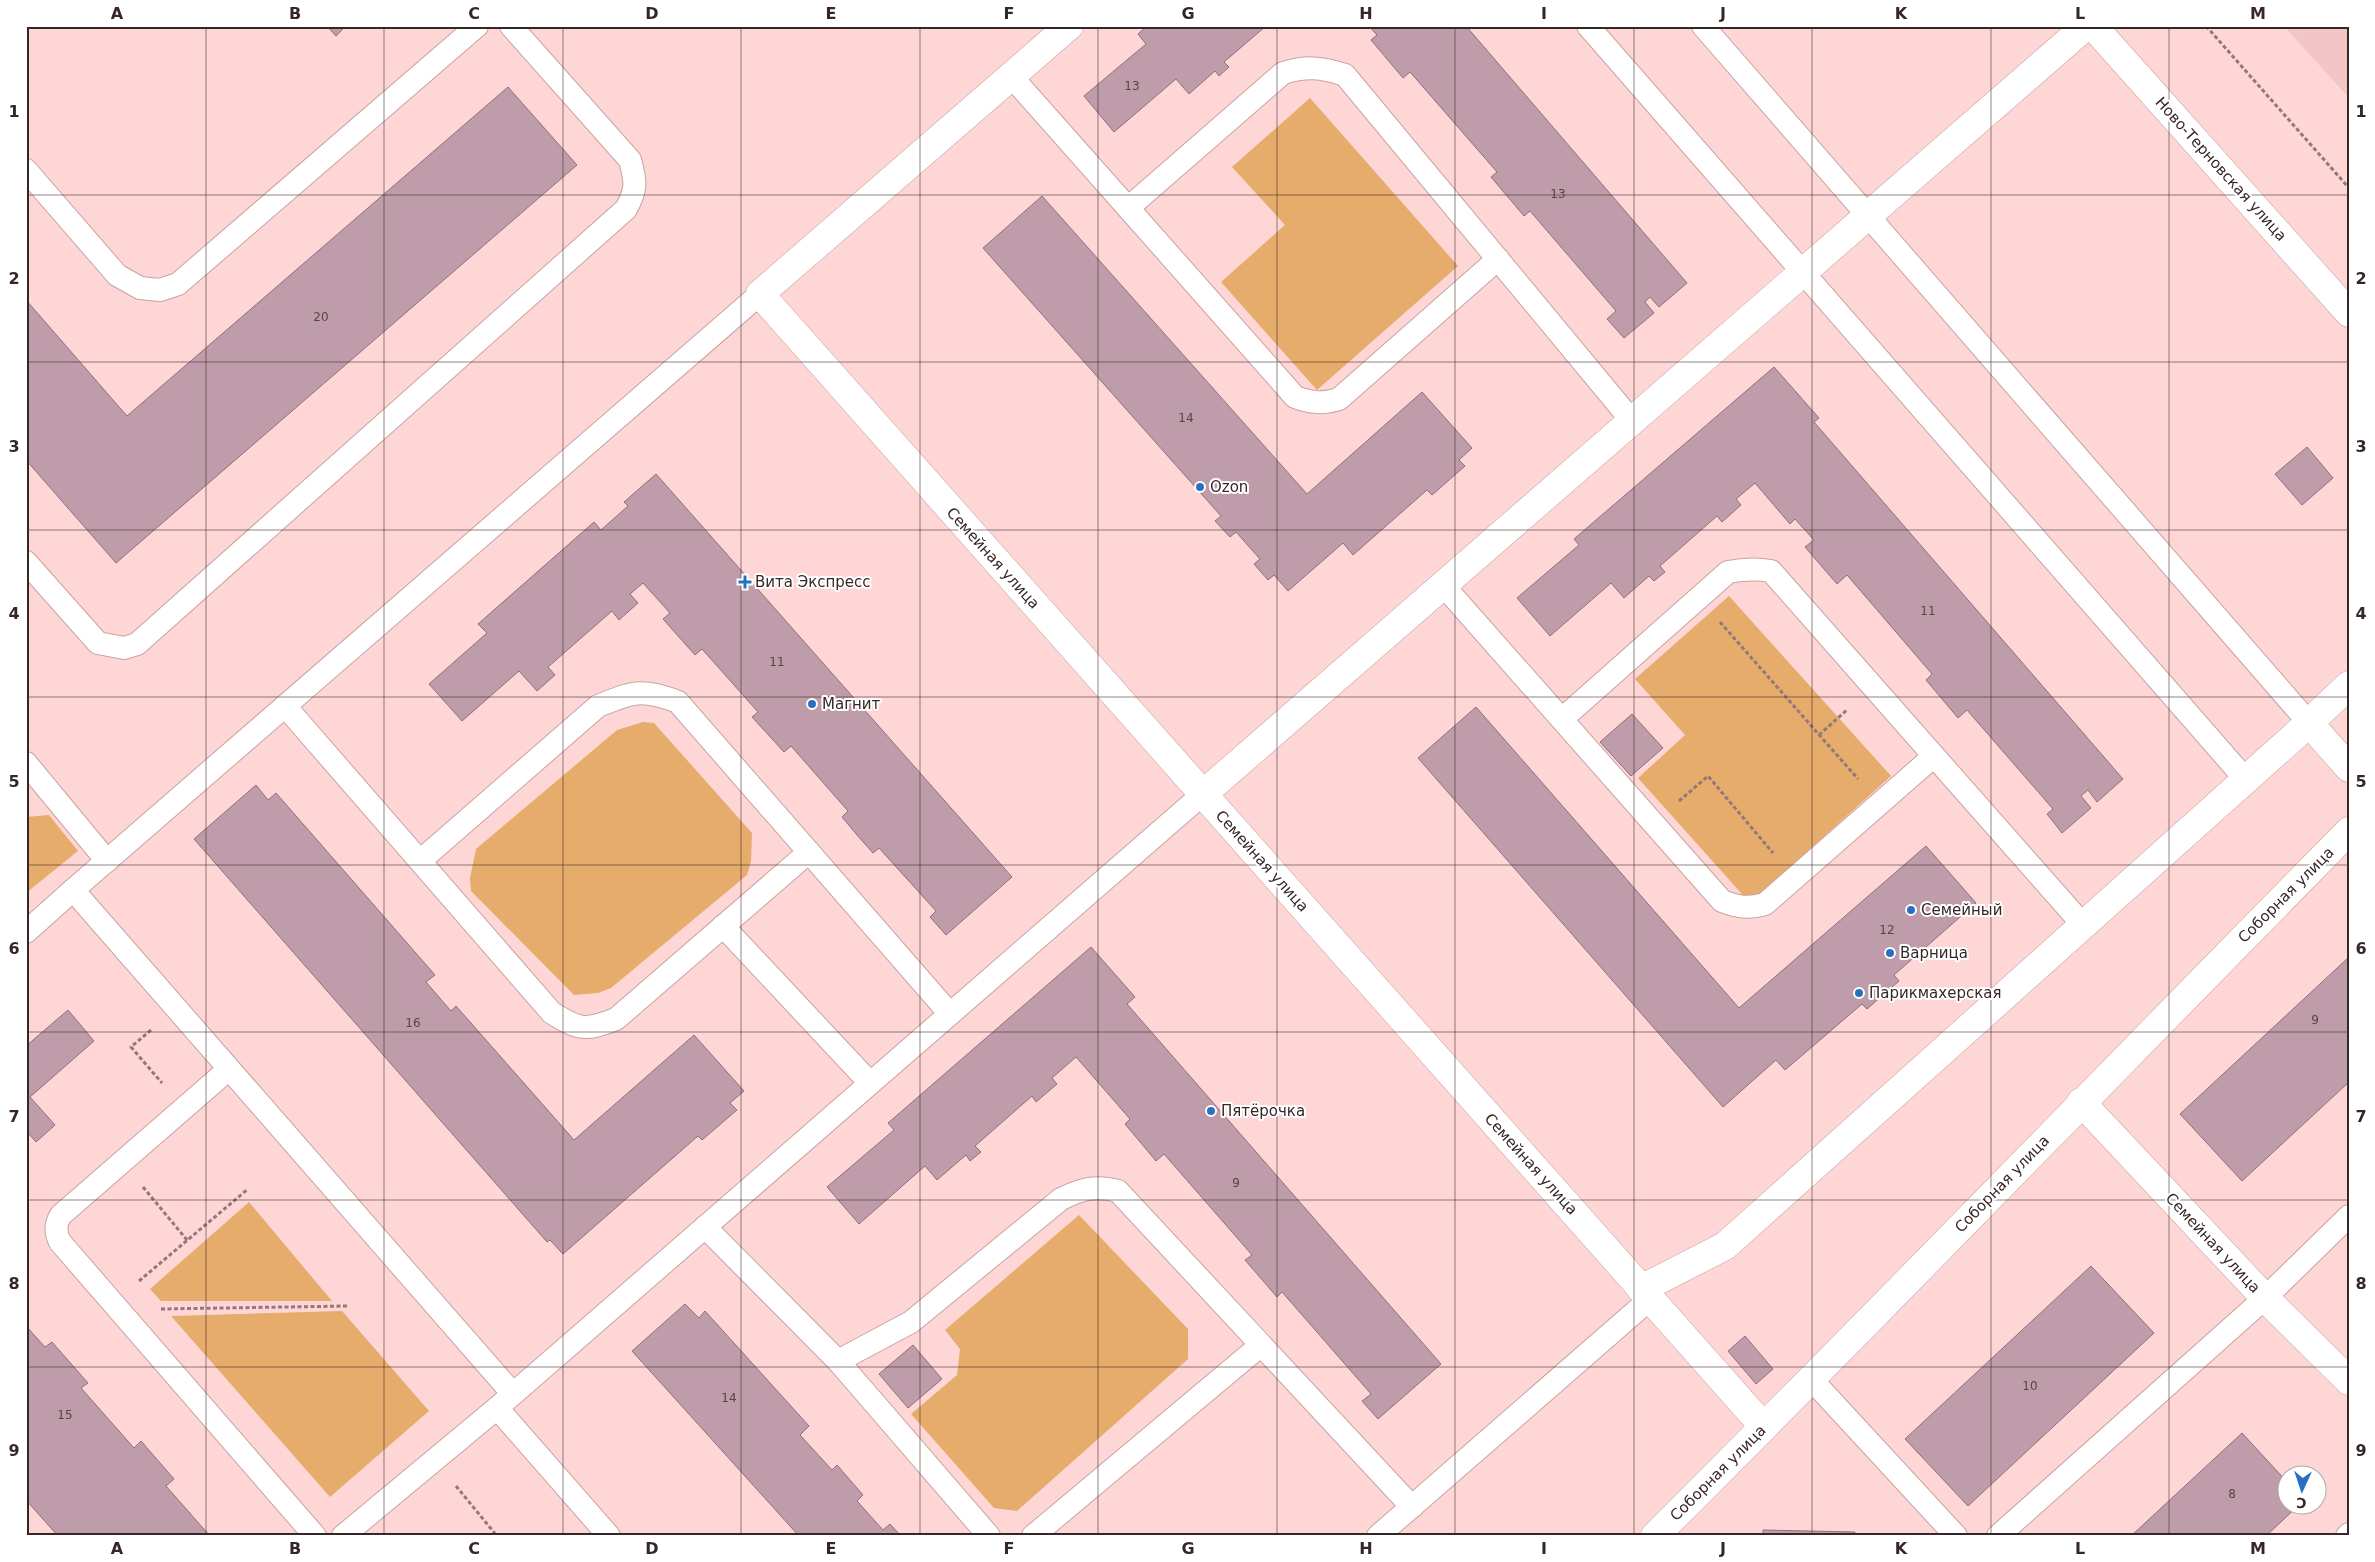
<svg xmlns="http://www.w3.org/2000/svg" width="2375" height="1562" font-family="'DejaVu Sans',sans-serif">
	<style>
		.built { fill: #f4c5c5 }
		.green { fill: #e6ac6c }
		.building { fill: #bf9ca9; stroke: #906f7c }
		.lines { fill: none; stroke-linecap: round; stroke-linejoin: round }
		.lane-casing { stroke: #c9a2a2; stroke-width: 24 }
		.street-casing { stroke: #c9a2a2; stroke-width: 29 }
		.secondary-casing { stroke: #c9a2a2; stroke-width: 29 }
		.path { stroke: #927878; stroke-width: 3; stroke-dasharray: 4 2.5; stroke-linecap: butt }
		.lane { stroke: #fff; stroke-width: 22 }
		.street { stroke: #fff; stroke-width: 28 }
		.secondary { stroke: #fff; stroke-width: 28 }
		.grid { fill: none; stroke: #362727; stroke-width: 1; stroke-opacity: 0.55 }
		.poi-dot { fill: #2a70c1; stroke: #fff; stroke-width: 2 }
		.labels { text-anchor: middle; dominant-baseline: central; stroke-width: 4; stroke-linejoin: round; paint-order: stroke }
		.number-label { font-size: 12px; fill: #584448 }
		.street-label { font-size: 15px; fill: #362727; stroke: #fff }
		.poi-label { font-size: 15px; fill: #362727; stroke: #fff; text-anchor: start }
		.neatline { fill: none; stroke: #362727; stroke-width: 2 }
		.grid-label { font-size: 16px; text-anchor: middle; font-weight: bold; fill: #362727 }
	</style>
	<rect width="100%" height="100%" fill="#fed6d6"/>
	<!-- built -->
	<polygon class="built" points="2284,26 2349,26 2349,98"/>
	<!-- green -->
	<g class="green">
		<polygon points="1310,98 1458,266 1317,390 1221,282 1285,225 1232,167"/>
		<polygon points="1729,596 1891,776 1750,903 1638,778 1685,735 1635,679"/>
		<polygon points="643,722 654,723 752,833 751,861 747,875 611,988 598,993 574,995 471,891 470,878 476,849 617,730"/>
		<polygon points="49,815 78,851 26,893 26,817"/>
		<polygon points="249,1202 332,1301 161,1301 150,1289"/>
		<polygon points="1079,1215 1188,1329 1188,1359 1017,1511 994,1508 911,1414 957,1375 960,1349 945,1330"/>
		<polygon points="342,1311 429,1411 330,1497 171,1316"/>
	</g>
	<!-- building -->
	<g class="building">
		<polygon points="327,26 346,26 336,36"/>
		<polygon points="1147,26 1266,26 1224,62 1229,67 1219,76 1215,71 1189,94 1176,79 1114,132 1084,96 1146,44 1138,34"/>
		<polygon points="1369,26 1466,26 1687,283 1659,307 1650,297 1645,302 1654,313 1624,338 1607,319 1616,311 1530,211 1524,216 1491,177 1497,172 1410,72 1403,78 1371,40 1377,35"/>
		<polygon points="508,87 577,165 116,563 26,460 26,300 127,416"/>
		<polygon points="1042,196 1307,494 1422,392 1472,448 1459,460 1465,466 1432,495 1427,490 1353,555 1343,543 1288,591 1274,575 1268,580 1254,564 1260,559 1236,532 1230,537 1215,521 1221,516 983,248"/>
		<polygon points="1774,367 1819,418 1814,422 2123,779 2097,802 2088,790 2081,796 2091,808 2062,833 2047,814 2053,809 1967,710 1958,718 1926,680 1932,674 1847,575 1837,584 1805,547 1814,540 1795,519 1790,524 1755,483 1736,499 1741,505 1722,522 1717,516 1660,566 1665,572 1654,581 1649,576 1624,598 1611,583 1550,636 1517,598 1579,545 1574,539"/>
		<polygon points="2307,447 2333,478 2302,505 2275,474"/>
		<polygon points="656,474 1012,877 946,935 930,917 936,911 879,848 873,853 857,835 842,817 848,811 791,746 784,752 752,717 758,712 702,649 695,655 663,619 670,613 643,583 630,594 638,603 619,620 612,611 548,667 555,675 537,691 519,671 462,721 429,684 487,633 478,624 594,522 601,530 628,506 624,502"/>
		<polygon points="1476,707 1739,1008 1926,846 1976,903 1894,975 1899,981 1867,1009 1862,1004 1785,1070 1776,1060 1723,1107 1418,758"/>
		<polygon points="1632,714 1663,748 1631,776 1600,742"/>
		<polygon points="256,785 268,800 276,793 435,975 426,982 451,1011 456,1006 574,1140 694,1035 744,1091 730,1103 737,1110 702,1140 698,1136 563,1254 550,1240 547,1242 194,839"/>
		<polygon points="1091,947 1135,997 1127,1004 1441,1364 1378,1419 1362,1401 1371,1394 1282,1292 1277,1297 1245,1260 1252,1255 1164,1154 1156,1161 1125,1124 1130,1119 1076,1057 1052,1078 1057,1084 1036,1102 1032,1096 975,1146 981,1152 970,1161 966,1155 937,1180 925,1166 859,1224 827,1187 894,1130 888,1123"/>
		<polygon points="2349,957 2349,1082 2242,1181 2180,1114"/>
		<polygon points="68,1010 94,1041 30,1097 55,1125 36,1142 29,1134 26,1136 26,1046"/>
		<polygon points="2091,1266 2154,1333 1968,1506 1905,1439"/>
		<polygon points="685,1304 699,1318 705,1311 809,1426 800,1435 832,1470 837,1465 863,1495 857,1501 883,1530 890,1524 901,1536 799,1536 632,1351"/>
		<polygon points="26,1326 45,1347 52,1342 88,1383 81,1388 134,1448 141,1441 174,1479 166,1486 210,1536 58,1536 26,1500"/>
		<polygon points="1745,1336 1773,1369 1756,1384 1728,1351"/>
		<polygon points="913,1345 942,1379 908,1408 879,1374"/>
		<polygon points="2242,1433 2288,1483 2288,1504 2300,1504 2266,1536 2131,1536"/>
		<polygon points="1763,1530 1855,1532 1855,1536 1763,1536"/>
	</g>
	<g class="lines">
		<!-- lane casing -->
		<g class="lane-casing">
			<g id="lane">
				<polyline points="1588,26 2247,781"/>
				<polyline points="1703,26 2309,723"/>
				<path d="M1011,76L1128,208L1283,73C1306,66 1321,67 1345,75L1632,421"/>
				<polyline points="26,170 117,275 140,288 160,290 178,284 477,26"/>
				<path d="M1128,208L1295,397C1311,403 1323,404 1339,399L1498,259"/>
				<path d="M26,562L98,643L124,648L137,644L626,209C637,189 636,182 630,160L511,26"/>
				<path d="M1443,585L1722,901C1738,907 1748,909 1765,904L1934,756L2084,926"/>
				<path d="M285,706L552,1013C580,1030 585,1031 616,1019L809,852"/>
				<path d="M1562,719L1728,572C1743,569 1755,568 1771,571L1934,756"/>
				<polyline points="26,763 107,861"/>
				<path d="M420,861L598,706C632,692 642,688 678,702L950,1014"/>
				<polyline points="723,926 870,1083"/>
				<polyline points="26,932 73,890"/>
				<path d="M229,1069L61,1215C55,1224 55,1232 60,1242L315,1536"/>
				<polyline points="705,1227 838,1361 989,1536"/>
				<path d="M838,1361L911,1322L1061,1199C1081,1189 1095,1185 1118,1191L1412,1507"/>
				<polyline points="1812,1380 1956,1536"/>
				<polyline points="513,1394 73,890 760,294"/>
				<polyline points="343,1536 497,1408"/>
				<polyline points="609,1536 497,1408 1203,794"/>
				<polyline points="1033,1536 1261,1345"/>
				<polyline points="1378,1536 1650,1299"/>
				<polyline points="1998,1536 2265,1298 2349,1216"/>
				<polyline points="2347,1536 2349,1534"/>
			</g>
		</g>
		<!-- street casing -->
		<g class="street-casing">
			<g id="street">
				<polyline points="1069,26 760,294 1764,1427"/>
				<polyline points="2349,685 2309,723 2349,768"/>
				<polyline points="1203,794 2086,26"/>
				<polyline points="2081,1102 2265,1298 2349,1381"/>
				<polyline points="1641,1289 1725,1246 2309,723"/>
				<path d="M1655,1536C1889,1303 2117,1066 2349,831"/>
			</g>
		</g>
		<!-- secondary casing -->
		<g class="secondary-casing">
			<polyline id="secondary" points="2093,26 2349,313"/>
		</g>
		<!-- path -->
		<g class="path">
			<polyline points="2206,26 2349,188"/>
			<polyline points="1720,622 1858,779"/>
			<polyline points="1819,735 1848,709"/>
			<polyline points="1679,801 1708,776 1773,853"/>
			<polyline points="151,1030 131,1047 162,1083"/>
			<polyline points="143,1187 187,1240"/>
			<polyline points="139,1281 248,1189"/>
			<polyline points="161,1309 348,1306"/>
			<polyline points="456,1486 497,1536"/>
		</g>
		<!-- lane -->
		<use href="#lane" class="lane"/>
		<!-- street -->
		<use href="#street" class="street"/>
		<!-- secondary -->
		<use href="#secondary" class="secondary"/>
	</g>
	<!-- grid -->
	<path class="grid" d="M206,26V1536M384,26V1536M563,26V1536M741,26V1536M920,26V1536M1098,26V1536M1277,26V1536M1455,26V1536M1634,26V1536M1812,26V1536M1991,26V1536M2169,26V1536M26,195H2349M26,362H2349M26,530H2349M26,697H2349M26,865H2349M26,1032H2349M26,1200H2349M26,1367H2349"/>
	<!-- markers -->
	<g class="poi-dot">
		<circle cx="1200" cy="487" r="5"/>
		<path d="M742.5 574.5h5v5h5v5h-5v5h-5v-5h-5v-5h5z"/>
		<circle cx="812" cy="704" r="5"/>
		<circle cx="1911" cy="910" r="5"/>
		<circle cx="1890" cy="953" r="5"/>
		<circle cx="1859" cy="993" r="5"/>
		<circle cx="1211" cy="1111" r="5"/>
	</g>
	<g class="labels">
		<!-- number labels -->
		<g class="number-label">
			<text x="1132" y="86">13</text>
			<text x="1558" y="194">13</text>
			<text x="321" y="317">20</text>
			<text x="1186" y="418">14</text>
			<text x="1928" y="611">11</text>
			<text x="777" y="662">11</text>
			<text x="1887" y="930">12</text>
			<text x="2315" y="1020">9</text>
			<text x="413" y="1023">16</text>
			<text x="1236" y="1183">9</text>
			<text x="2030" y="1386">10</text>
			<text x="729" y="1398">14</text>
			<text x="65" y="1415">15</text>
			<text x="2232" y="1494">8</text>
		</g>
		<!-- street labels -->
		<g class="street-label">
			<text transform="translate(2221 169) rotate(48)">Ново-Терновская улица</text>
			<text transform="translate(993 558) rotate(48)">Семейная улица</text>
			<text transform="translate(1262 861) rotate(48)">Семейная улица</text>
			<text transform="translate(2286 895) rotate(-45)">Соборная улица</text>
			<text transform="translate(1531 1164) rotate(48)">Семейная улица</text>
			<text transform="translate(2002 1184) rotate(-46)">Соборная улица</text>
			<text transform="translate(2213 1243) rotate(47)">Семейная улица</text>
			<text transform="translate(1718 1473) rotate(-45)">Соборная улица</text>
		</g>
		<!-- poi labels -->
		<g class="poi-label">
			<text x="1210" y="487">Ozon</text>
			<text x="755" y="582">Вита Экспресс</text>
			<text x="822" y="704">Магнит</text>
			<text x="1921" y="910">Семейный</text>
			<text x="1900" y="953">Варница</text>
			<text x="1869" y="993">Парикмахерская</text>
			<text x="1221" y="1111">Пятёрочка</text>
		</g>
	</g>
	<!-- border -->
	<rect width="2375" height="1562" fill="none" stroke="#ffffff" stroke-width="55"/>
	<!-- north arrow -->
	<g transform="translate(2302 1490) rotate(183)"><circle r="24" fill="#ffffff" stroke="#afa9a9"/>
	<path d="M0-4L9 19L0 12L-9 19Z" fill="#2a70c1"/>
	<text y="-8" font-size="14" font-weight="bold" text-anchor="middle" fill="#362727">С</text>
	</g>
	<rect x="28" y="28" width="2320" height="1506" class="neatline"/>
	<g class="grid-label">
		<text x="117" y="19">A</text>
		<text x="295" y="19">B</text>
		<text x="474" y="19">C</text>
		<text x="652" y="19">D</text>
		<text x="831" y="19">E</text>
		<text x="1009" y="19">F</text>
		<text x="1188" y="19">G</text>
		<text x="1366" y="19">H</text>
		<text x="1544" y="19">I</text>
		<text x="1723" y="19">J</text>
		<text x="1901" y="19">K</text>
		<text x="2080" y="19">L</text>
		<text x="2258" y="19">M</text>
		<text x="14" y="117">1</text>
		<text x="2361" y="117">1</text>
		<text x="14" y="284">2</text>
		<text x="2361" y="284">2</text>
		<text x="14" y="452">3</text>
		<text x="2361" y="452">3</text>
		<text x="14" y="619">4</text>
		<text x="2361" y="619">4</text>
		<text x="14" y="787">5</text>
		<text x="2361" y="787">5</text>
		<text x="14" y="954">6</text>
		<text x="2361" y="954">6</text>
		<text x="14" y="1122">7</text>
		<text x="2361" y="1122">7</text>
		<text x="14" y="1289">8</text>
		<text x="2361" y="1289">8</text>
		<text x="14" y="1456">9</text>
		<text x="2361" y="1456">9</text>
		<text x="117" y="1554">A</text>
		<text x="295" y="1554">B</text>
		<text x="474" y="1554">C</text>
		<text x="652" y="1554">D</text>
		<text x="831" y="1554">E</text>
		<text x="1009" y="1554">F</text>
		<text x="1188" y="1554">G</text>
		<text x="1366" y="1554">H</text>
		<text x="1544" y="1554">I</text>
		<text x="1723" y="1554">J</text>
		<text x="1901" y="1554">K</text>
		<text x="2080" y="1554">L</text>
		<text x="2258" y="1554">M</text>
	</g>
</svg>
